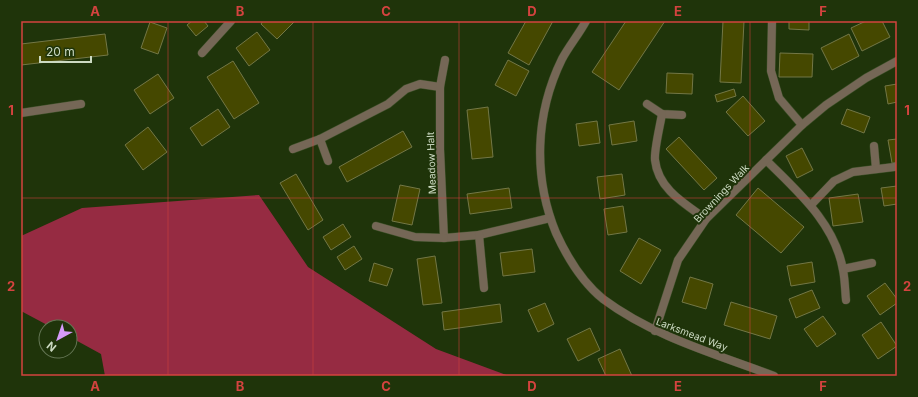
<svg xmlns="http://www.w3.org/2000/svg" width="918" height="397" font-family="Inter,sans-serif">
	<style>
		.forest { fill: #962b42 }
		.building { fill: #454800; stroke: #737746 }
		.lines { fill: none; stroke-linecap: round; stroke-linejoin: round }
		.minor-casing { stroke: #3b4f27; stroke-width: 9 }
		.minor { stroke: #756756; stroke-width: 8 }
		.grid { fill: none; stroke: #d4433f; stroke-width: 1; stroke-opacity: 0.55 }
		.labels { text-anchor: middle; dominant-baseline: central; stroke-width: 4; stroke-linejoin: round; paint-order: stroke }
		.street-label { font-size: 10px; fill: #ccdac2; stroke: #1f340a }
		.neatline { fill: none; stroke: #d4433f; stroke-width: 1.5 }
		.grid-label { font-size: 13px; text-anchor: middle; font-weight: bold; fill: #d4433f }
	</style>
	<rect width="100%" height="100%" fill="#1f340a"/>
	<!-- forest -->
	<polygon class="forest" points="259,195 308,267 436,349 509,376 105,376 101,354 70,337 70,327 51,327 21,311 21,236 82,208"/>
	<!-- building -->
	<g class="building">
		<polygon points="192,21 204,21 208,26 196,36 187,25"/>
		<polygon points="263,21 295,21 277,39 261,24"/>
		<polygon points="526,21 553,21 529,65 508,53"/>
		<polygon points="626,21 665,21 619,90 592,72"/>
		<polygon points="723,21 744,21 741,83 720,82"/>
		<polygon points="789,21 809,21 809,30 789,29"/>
		<polygon points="866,21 882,21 890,37 862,51 851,28"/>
		<polygon points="150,22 167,28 158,54 141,48"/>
		<polygon points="257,32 270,50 249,66 236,48"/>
		<polygon points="105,34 108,55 21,65 21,44"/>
		<polygon points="849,34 859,56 832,70 821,48"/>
		<polygon points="780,53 813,54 812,77 779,77"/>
		<polygon points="508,60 529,71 516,96 495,85"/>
		<polygon points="233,61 259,103 234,119 207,77"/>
		<polygon points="667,73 693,74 692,94 666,93"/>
		<polygon points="158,74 174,98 150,114 134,90"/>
		<polygon points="897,84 897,102 888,104 885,86"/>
		<polygon points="734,89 736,96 717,102 715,95"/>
		<polygon points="743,96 765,121 748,136 726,112"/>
		<polygon points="488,107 493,157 472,159 467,110"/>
		<polygon points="218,109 230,127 202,146 190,128"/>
		<polygon points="847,109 870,117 864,133 841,124"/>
		<polygon points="597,121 600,143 579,146 576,124"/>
		<polygon points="634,121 637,141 612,145 609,125"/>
		<polygon points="148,127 167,152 143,170 125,145"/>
		<polygon points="403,131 412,147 347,182 339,167"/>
		<polygon points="679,137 717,178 704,190 666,149"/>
		<polygon points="897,139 897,162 892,163 888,140"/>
		<polygon points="802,148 813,170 797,178 786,156"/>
		<polygon points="296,174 323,220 308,230 280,183"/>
		<polygon points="622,174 625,195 600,199 597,177"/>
		<polygon points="400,185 420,189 412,225 392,221"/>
		<polygon points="897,186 897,204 884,206 881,188"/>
		<polygon points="509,188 512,208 470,214 467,194"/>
		<polygon points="758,188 804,227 781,253 736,215"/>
		<polygon points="858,194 863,222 833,226 829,198"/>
		<polygon points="623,206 627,232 608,235 604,209"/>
		<polygon points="343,224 351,237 331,250 323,237"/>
		<polygon points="639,238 661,250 641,284 620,271"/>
		<polygon points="354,246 362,259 345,270 337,257"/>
		<polygon points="532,249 535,272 503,276 500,253"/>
		<polygon points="435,256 442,303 423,305 417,259"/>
		<polygon points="812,262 815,282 791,286 787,266"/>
		<polygon points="374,263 393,269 387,286 369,281"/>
		<polygon points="690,277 713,284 706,309 682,302"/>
		<polygon points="885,283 897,299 897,303 880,315 867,296"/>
		<polygon points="812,290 820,308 796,318 789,299"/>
		<polygon points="731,302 777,316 770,339 724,325"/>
		<polygon points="545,303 554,324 538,332 528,310"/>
		<polygon points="500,304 502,322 444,330 442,312"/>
		<polygon points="823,316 836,334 817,347 804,329"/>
		<polygon points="881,322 897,346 878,359 862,335"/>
		<polygon points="590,328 600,350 578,361 567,339"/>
		<polygon points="620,349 632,376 606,376 598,359"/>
	</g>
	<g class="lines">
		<!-- minor casing -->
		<g class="minor-casing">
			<g id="minor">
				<path d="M586,21C579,34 569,46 562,59C535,114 533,177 556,233C567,257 582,282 603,299C654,337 716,354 774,376"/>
				<polyline points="772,21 771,71 779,98 802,125"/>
				<polyline points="202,53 231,21"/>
				<polyline points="440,87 445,60"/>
				<polyline points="647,104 662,114 682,115"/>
				<polyline points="21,113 81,104"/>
				<path d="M662,114C660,126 654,150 655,160C658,189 685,204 706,219"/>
				<polyline points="320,139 328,161"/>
				<polyline points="874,146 876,169"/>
				<polyline points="293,149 320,139 388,104 406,89 420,84 440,87 440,149 444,238 479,235 550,218"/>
				<path d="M766,160C797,191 835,223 843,270C845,280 845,290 846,300"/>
				<polyline points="811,205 834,181 853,172 894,167"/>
				<polyline points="376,226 415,237 444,238"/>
				<polyline points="479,235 484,288"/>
				<polyline points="843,269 872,263"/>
				<polyline points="655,331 678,260 706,219 802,125 826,105 866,78 897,61"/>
			</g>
		</g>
		<!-- minor -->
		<use href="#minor" class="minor"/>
	</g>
	<!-- grid -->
	<path class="grid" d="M168,21V376M313,21V376M459,21V376M605,21V376M750,21V376M21,198H897"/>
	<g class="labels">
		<!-- street labels -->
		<g class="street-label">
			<text transform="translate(431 163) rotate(-92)">Meadow Halt</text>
			<text transform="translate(721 193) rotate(-47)">Brownings Walk</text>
			<text transform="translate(692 334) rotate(21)">Larksmead Way</text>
		</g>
	</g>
	<!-- border -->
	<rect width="918" height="397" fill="none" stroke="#1f340a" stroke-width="44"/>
	<!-- north arrow -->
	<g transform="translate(58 339) rotate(220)"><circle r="19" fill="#1f340a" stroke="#647654"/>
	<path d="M0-3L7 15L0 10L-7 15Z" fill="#d69bfa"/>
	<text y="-6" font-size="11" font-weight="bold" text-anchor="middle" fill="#ccdac2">N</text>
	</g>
	<!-- scale -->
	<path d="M40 56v6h51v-6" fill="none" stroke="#ccdac2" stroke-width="2"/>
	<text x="46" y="56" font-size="12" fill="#ccdac2" stroke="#1f340a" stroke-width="3" paint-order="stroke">20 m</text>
	<rect x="22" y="22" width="874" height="353" class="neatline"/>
	<g class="grid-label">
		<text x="95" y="16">A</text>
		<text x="240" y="16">B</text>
		<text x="386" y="16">C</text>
		<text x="532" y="16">D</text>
		<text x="678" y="16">E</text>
		<text x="823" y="16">F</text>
		<text x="11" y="115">1</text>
		<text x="907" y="115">1</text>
		<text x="11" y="291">2</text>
		<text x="907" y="291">2</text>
		<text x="95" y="391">A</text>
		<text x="240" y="391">B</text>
		<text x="386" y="391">C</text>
		<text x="532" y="391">D</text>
		<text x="678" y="391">E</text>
		<text x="823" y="391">F</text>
	</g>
</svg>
